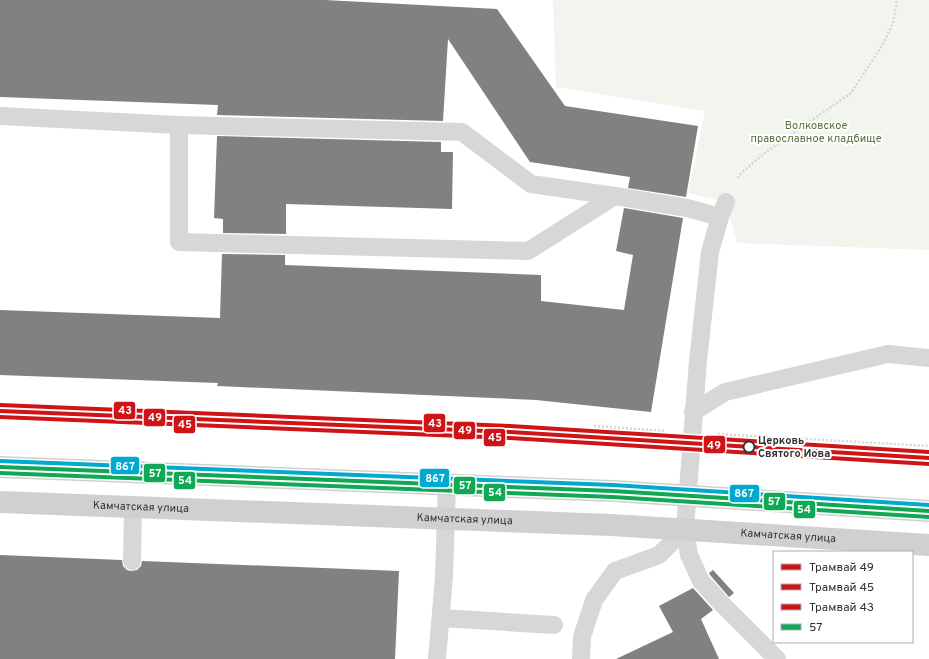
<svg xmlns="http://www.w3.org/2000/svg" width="929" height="659" font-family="Overpass,sans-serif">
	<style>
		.green { fill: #f1f5ed }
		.building { fill: #818181 }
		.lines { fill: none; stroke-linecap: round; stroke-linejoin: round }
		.path { stroke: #d6d6d6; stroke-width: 2.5; stroke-dasharray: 2 2; stroke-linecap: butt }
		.service { stroke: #d7d7d7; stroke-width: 18 }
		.secondary { stroke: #d0d0d0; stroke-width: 22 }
		.bus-1-casing { stroke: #fff; stroke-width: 7 }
		.bus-2-casing { stroke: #fff; stroke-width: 7 }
		.bus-3-casing { stroke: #fff; stroke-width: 7 }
		.bus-1 { stroke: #10a855; stroke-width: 4 }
		.bus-2 { stroke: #10a855; stroke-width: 4 }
		.bus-3 { stroke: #00a9ce; stroke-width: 4 }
		.tram-1-casing { stroke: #fff; stroke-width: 7 }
		.tram-2-casing { stroke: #fff; stroke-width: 7 }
		.tram-3-casing { stroke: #fff; stroke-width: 7 }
		.tram-1 { stroke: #ce1417; stroke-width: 4 }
		.tram-2 { stroke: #ce1417; stroke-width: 4 }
		.tram-3 { stroke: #ce1417; stroke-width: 4 }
		.stop-dot { fill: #fff; stroke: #333; stroke-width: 2 }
		.labels { text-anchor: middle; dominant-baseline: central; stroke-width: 4; stroke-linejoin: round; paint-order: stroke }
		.park-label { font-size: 11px; fill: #56703f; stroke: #fff }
		.stop-label { font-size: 11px; font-weight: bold; fill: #333; stroke: #fff; text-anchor: start }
		.street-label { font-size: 11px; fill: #333; stroke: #fff }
		.line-badge { stroke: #fff; stroke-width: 1.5 }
		.badge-label { font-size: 11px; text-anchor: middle; font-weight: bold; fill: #fff }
	</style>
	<rect width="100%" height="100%" fill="#fff"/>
	<!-- green -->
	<polygon class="green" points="553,0 929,0 929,250 737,243 726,202 688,193 705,111 556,87"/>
	<!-- building -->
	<g class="building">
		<polygon points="0,0 325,0 497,9 565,106 698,126 686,197 628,188 630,177 530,162 448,39 443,121 217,115 218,105 0,97"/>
		<polygon points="217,136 441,142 441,152 453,152 452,209 286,204 286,234 223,233 223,219 214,218"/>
		<polygon points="624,208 683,218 651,412 536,400 217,386 218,383 0,375 0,310 220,318 222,254 285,255 285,265 541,275 541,301 624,310 633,255 616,251"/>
		<polygon points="0,555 122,560 123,566 127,570 131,571 137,570 141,566 142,561 399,571 395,659 0,659"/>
		<polygon points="713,570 734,593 729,597 710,575 709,573"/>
		<polygon points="693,588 713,610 701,619 719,659 616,659 673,632 659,606"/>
	</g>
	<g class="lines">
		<!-- path -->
		<g class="path">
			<polyline points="738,178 739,175 766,152 851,93 882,46 893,23 897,0"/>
			<polyline points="594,426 666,431"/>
			<polyline points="718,434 929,446"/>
		</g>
		<!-- service -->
		<g class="service">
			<polyline points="0,116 179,125 462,132 531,184 615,196"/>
			<polyline points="179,125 179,242 528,251 615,196 687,208 720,217"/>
			<polyline points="726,202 720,217 710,252 698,361 685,529 689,555 701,581 722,604 777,659"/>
			<polyline points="693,412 725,392 888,354 929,358"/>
			<polyline points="132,561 133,507"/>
			<polyline points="441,618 554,625"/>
			<polyline points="437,659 444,577 447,484"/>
			<polyline points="581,659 582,637 594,600 615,571 659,555 685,529"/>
		</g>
		<!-- secondary -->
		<g class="secondary">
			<polyline points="0,467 613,491 929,511"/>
			<path id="s1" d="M0,502L611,525L929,545"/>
		</g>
		<!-- bus-1 casing -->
		<g class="bus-1-casing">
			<polyline id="bus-1" points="0,467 613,491 929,511"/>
		</g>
		<!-- bus-2 casing -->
		<g class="bus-2-casing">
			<polyline id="bus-2" points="0,473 613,497 929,517"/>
		</g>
		<!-- bus-3 casing -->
		<g class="bus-3-casing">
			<polyline id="bus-3" points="0,461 613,485 929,505"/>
		</g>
		<!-- bus-1 -->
		<use href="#bus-1" class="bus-1"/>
		<!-- bus-2 -->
		<use href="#bus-2" class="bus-2"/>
		<!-- bus-3 -->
		<use href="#bus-3" class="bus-3"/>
		<!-- tram-1 casing -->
		<g class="tram-1-casing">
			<polyline id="tram-1" points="0,411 510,432 929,458"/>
		</g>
		<!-- tram-2 casing -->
		<g class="tram-2-casing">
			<polyline id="tram-2" points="0,417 510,438 929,464"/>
		</g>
		<!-- tram-3 casing -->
		<g class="tram-3-casing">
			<polyline id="tram-3" points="0,405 510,426 929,452"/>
		</g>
		<!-- tram-1 -->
		<use href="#tram-1" class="tram-1"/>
		<!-- tram-2 -->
		<use href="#tram-2" class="tram-2"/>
		<!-- tram-3 -->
		<use href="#tram-3" class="tram-3"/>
	</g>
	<!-- markers -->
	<circle class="stop-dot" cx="749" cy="447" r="5.5"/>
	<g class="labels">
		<!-- park labels -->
		<g class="park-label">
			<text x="816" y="126">Волковское<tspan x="816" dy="13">православное кладбище</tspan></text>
		</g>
		<!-- stop labels -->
		<g class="stop-label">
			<text x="758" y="441">Церковь<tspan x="758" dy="13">Святого Иова</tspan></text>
		</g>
		<!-- street labels -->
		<g class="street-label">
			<text stroke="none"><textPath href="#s1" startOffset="141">Камчатская улица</textPath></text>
			<text stroke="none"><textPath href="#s1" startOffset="465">Камчатская улица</textPath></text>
			<text stroke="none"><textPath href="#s1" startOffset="789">Камчатская улица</textPath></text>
		</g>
	</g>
	<g class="line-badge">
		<rect x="113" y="401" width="23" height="19" rx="4" fill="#ce1417"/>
		<rect x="143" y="408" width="23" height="19" rx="4" fill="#ce1417"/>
		<rect x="423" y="413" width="23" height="20" rx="4" fill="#ce1417"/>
		<rect x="173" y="415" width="23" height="19" rx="4" fill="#ce1417"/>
		<rect x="453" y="421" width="23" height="19" rx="4" fill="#ce1417"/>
		<rect x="483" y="428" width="23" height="19" rx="4" fill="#ce1417"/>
		<rect x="703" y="435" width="23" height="19" rx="4" fill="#ce1417"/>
		<rect x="110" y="456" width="30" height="19" rx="4" fill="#00a9ce"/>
		<rect x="143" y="463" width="23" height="20" rx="4" fill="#10a855"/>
		<rect x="419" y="468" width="31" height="20" rx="4" fill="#00a9ce"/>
		<rect x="173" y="471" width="23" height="19" rx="4" fill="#10a855"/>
		<rect x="453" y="476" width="23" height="19" rx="4" fill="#10a855"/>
		<rect x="483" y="483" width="23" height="19" rx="4" fill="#10a855"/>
		<rect x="729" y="484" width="31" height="19" rx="4" fill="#00a9ce"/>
		<rect x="763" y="492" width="23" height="19" rx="4" fill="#10a855"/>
		<rect x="793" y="500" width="23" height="19" rx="4" fill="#10a855"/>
	</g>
	<g class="badge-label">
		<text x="125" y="414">43</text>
		<text x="155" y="421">49</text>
		<text x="435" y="427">43</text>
		<text x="185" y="428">45</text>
		<text x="465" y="434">49</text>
		<text x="495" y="441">45</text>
		<text x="714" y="449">49</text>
		<text x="125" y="470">867</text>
		<text x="155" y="477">57</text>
		<text x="435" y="482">867</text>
		<text x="185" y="484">54</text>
		<text x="465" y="489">57</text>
		<text x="495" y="496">54</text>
		<text x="744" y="497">867</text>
		<text x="774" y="505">57</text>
		<text x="804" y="513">54</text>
	</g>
	<!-- legend -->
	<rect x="773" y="551" width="140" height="92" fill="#ffffff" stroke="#adadad"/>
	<rect x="781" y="564" width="20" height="6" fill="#ce1417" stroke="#adadad"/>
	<text x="809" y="571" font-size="12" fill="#333333">Трамвай 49</text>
	<rect x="781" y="584" width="20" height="6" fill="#ce1417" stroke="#adadad"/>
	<text x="809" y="591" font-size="12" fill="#333333">Трамвай 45</text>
	<rect x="781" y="604" width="20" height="6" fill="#ce1417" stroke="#adadad"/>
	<text x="809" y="611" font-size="12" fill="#333333">Трамвай 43</text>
	<rect x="781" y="624" width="20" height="6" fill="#10a855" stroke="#adadad"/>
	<text x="809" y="631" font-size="12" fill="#333333">57</text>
</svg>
